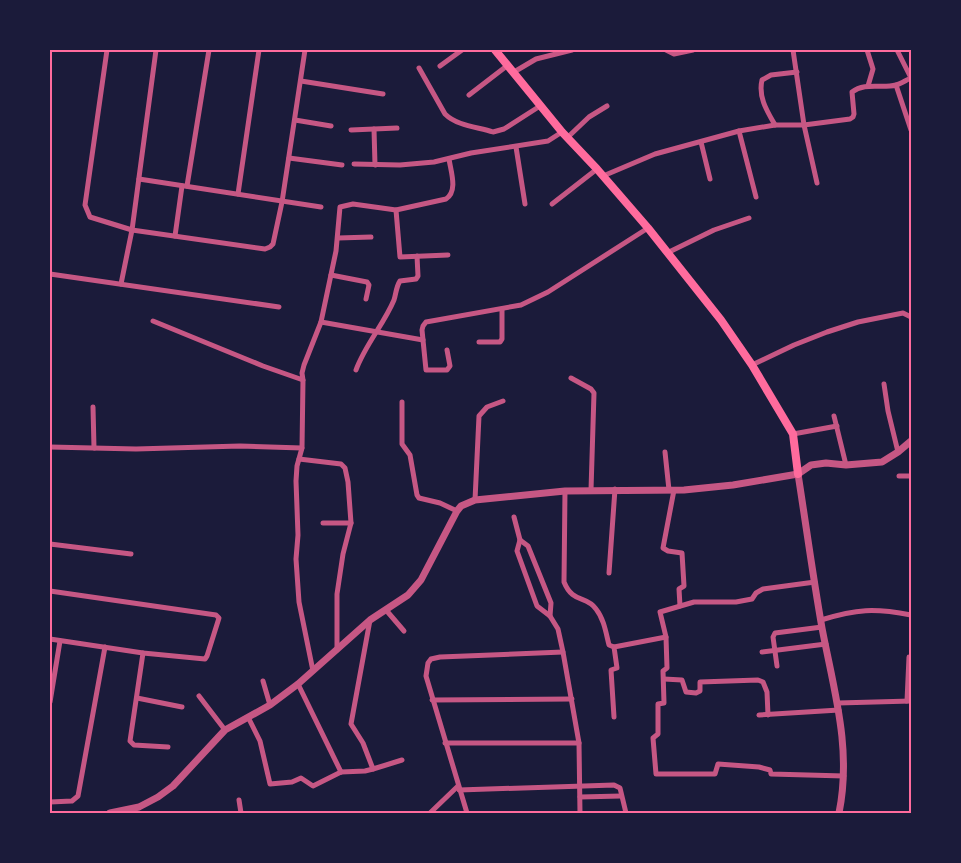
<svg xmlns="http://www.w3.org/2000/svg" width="961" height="863" font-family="'Fira Sans',sans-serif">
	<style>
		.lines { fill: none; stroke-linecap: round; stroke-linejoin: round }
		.minor { stroke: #c65784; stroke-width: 5 }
		.tertiary { stroke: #c65784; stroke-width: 7 }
		.secondary { stroke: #ff6b9d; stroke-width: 8 }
		.neatline { fill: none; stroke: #ff6b9d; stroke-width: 2 }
	</style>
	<rect width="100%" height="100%" fill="#1b1b3a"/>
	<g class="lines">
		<!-- minor -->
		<g class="minor">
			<polyline points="107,50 85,205 90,217 132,230 265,249 270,247 273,244 282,202 305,50"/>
			<polyline points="666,50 674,54 693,50"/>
			<polyline points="793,50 804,125 817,183"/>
			<polyline points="867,50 873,69 868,86"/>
			<polyline points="440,66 462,50"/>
			<path d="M419,68L445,114C457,126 478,127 493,132L504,129L540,106"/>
			<polyline points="514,72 536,59 572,50"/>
			<polyline points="301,81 383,94"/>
			<polyline points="896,85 911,130"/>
			<polyline points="469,95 508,65"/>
			<polyline points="295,120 331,126"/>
			<path d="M775,125C767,111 758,97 762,80L771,75L797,72"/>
			<polyline points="374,129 375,165"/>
			<polyline points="351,130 397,128"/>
			<polyline points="739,131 756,197"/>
			<polyline points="568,137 589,117 607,106"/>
			<polyline points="701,142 710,179"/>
			<polyline points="516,147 525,204"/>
			<polyline points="289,158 342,165"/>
			<polyline points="354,164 400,165 434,162 471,153 548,141 562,132"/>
			<path d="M603,176L655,154L739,131L775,125H804L850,119L853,117L854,114L852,92C865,82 882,89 896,85C901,84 906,80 911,78L897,50"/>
			<polyline points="139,179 321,207"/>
			<polyline points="187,186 209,50"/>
			<polyline points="238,194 259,50"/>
			<polyline points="552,204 597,169"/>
			<polyline points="396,210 400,257 448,255"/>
			<polyline points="175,236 182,186"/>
			<polyline points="338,238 371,237"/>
			<polyline points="667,253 714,230 749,218"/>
			<polyline points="50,274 279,307"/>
			<polyline points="331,275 367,282 369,285 366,299"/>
			<polyline points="121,284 132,230 156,50"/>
			<path d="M153,321L263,366L303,380L302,373L304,365L321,322L336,251L340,207L353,204L396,210L446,199C458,191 451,172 449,159"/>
			<polyline points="321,322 423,340"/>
			<polyline points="479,342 500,342 502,339 502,309"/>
			<polyline points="447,350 450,366 447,370 426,370 422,330 423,326 426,322 521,305 548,292 648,228"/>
			<polyline points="752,365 794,345 827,332 858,322 903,313 911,317"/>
			<path d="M356,370C365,345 384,324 394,300C396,294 396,287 400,281L416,279L418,276L417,256"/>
			<polyline points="571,378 591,389 594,393 591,490"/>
			<polyline points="303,380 302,448 297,466 296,481 298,535 296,559 299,602 313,671"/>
			<polyline points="884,384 888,411 898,452"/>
			<polyline points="402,402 402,444 410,455 417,495 419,498 440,503 457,511"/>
			<polyline points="93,407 94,448"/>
			<polyline points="834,416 846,465"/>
			<polyline points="793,434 837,426"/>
			<polyline points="50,447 136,449 240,446 302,448"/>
			<polyline points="665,452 669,490"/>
			<polyline points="299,459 341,464 345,468 348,482 351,523 343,554 337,594 337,650"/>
			<polyline points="899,476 911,476"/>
			<polyline points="674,490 663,548 668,551 682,553 684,586 679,589 680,606"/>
			<path d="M565,491L564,582C573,604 586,595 596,609C604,619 606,633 609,645L614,647"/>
			<polyline points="475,500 479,416 487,407 503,401"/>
			<polyline points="514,517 520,540 517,551 537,606 550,616 558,629 563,652 579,743 580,813"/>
			<polyline points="323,523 351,523"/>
			<polyline points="520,540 528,546 551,603 550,616"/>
			<polyline points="50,544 131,554"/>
			<polyline points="609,573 615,489"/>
			<polyline points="815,582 763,589 756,593 752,599 736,602 694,602 660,612 666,637 667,668 663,671 664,703 658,704 658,734 653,738 656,774 715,774 718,764 759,767 770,770 771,774 844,776"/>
			<polyline points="50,591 216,615 219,618 207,656 205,659 143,653 50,639"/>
			<polyline points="386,610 404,631"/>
			<polyline points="370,620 351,724 363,743 373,769 402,760"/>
			<path d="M821,620C857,609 874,608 911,615"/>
			<polyline points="762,652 826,644"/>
			<polyline points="143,653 130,741 134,745 168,747"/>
			<polyline points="777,666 773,637 775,633 822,627"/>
			<polyline points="664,679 682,680 686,692 696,693 700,691 700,682 758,680 763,682 767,692 768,715"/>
			<polyline points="263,681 270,705"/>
			<polyline points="298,684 341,772"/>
			<polyline points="199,696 225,730"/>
			<polyline points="137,698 182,707"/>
			<polyline points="432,700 572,699"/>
			<polyline points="907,701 909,657"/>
			<polyline points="50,702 60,641"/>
			<polyline points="838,703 911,701"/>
			<polyline points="759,715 839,710"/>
			<polyline points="248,717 260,741 270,784 292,782 301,778 313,786 341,772"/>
			<polyline points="614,717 611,670 617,668 614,647 666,637"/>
			<polyline points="445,743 579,743"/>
			<polyline points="341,772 365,771 373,769"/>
			<polyline points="459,790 614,785 620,788 626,813"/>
			<polyline points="580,797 621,796"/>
			<polyline points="239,800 241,813"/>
			<polyline points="50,802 72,801 78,796 105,647"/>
			<polyline points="430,813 458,786"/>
			<polyline points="467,813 426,676 428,663 431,659 440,657 563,652"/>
		</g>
		<!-- tertiary -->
		<g class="tertiary">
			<path d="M798,474C806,525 813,577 822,628C834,691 852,749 839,813"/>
			<polyline points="110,813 139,807 158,797 173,786 225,730 270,705 298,684 370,620 408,595 421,580 457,511 461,506 475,500 565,491 684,490 733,485 798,474 811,465 826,463 846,465 882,462 898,452 911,441"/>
		</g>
		<!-- secondary -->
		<polyline class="secondary" points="495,50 562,132 597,169 648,228 721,320 752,365 793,434 798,474"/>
	</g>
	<!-- border -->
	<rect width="961" height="863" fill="none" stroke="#1b1b3a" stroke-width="102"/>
	<rect x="51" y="51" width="859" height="761" class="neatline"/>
</svg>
